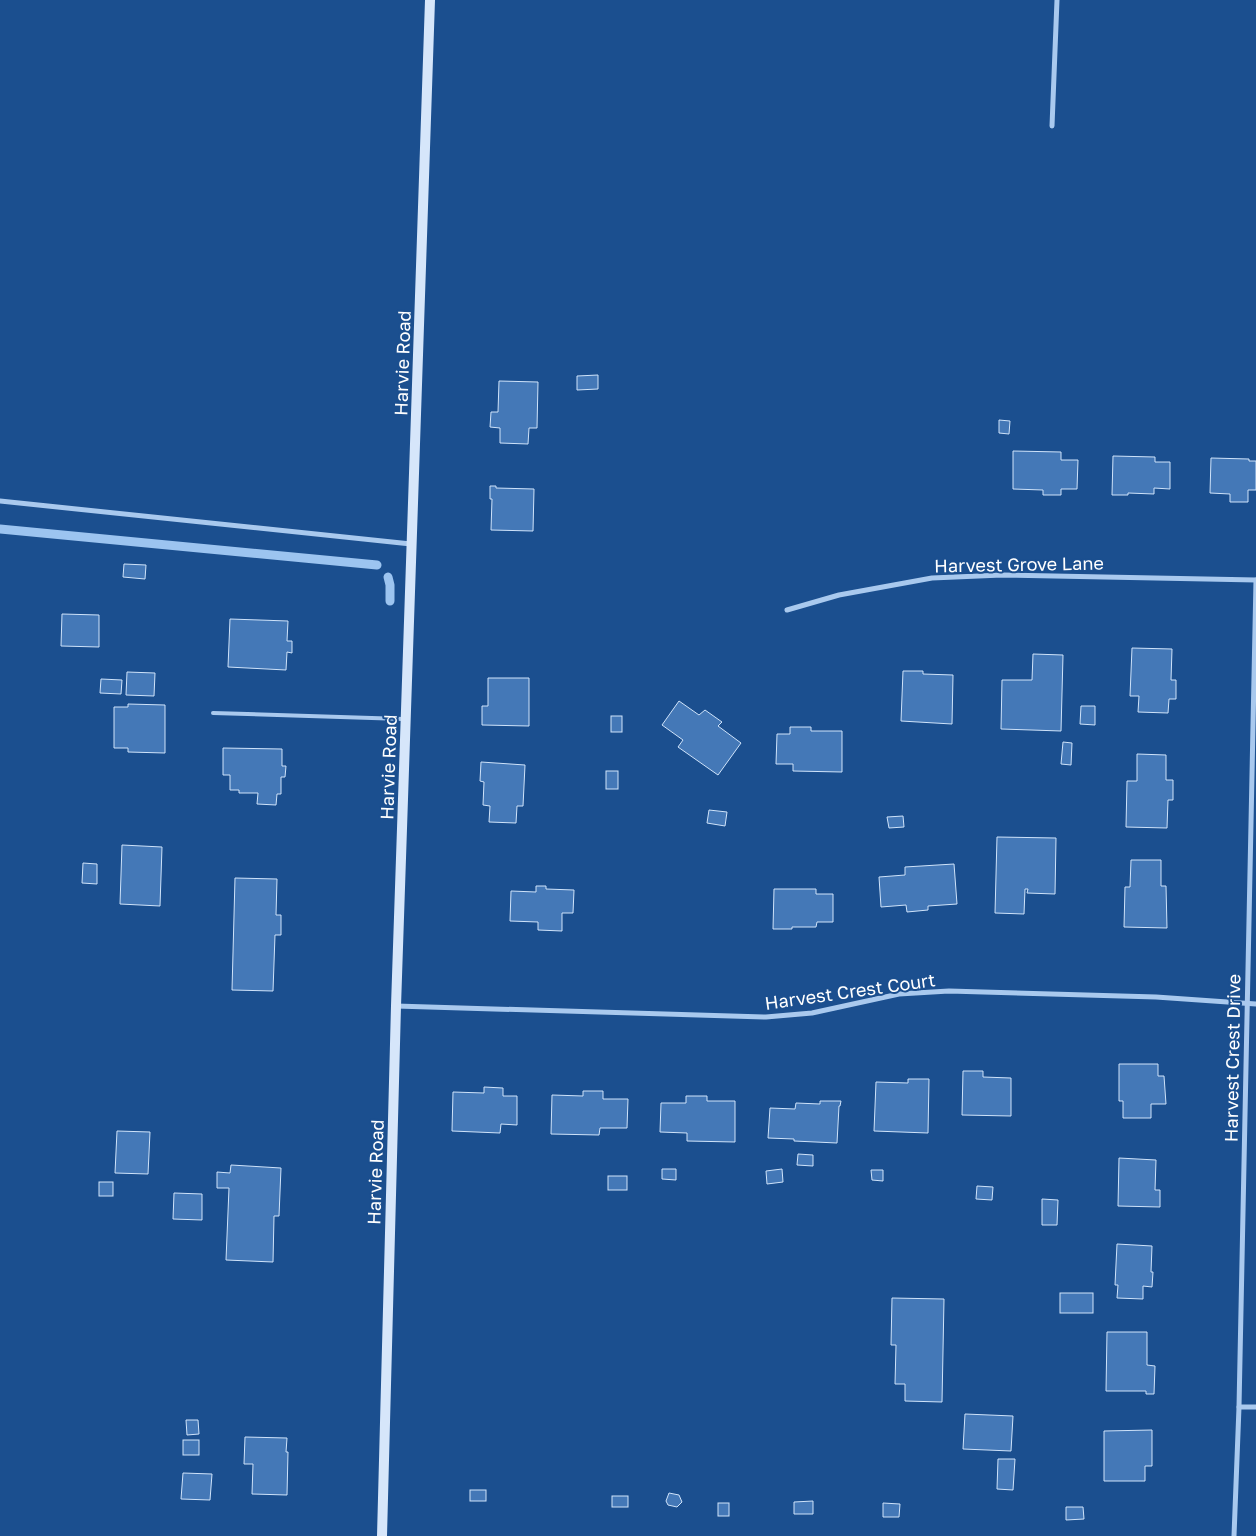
<svg xmlns="http://www.w3.org/2000/svg" width="1256" height="1536" font-family="'Golos Text',sans-serif">
	<style>
		.lines { fill: none; stroke-linecap: round; stroke-linejoin: round }
		.stream { stroke: #9cc4f0; stroke-width: 9 }
		.building { fill: #4478b7; stroke: #cfe3fa }
		.lane { stroke: #a9c9ee; stroke-width: 4 }
		.street { stroke: #a9c9ee; stroke-width: 5 }
		.secondary { stroke: #d6e6fa; stroke-width: 10 }
		.labels { text-anchor: middle; dominant-baseline: central; stroke-width: 4; stroke-linejoin: round; paint-order: stroke }
		.street-label { font-size: 18px; fill: #fff; stroke: #1b4f8f }
	</style>
	<rect width="100%" height="100%" fill="#1b4f8f"/>
	<g class="lines">
		<!-- stream -->
		<g class="stream">
			<polyline points="0,529 377,565"/>
			<polyline points="388,577 390,585 390,601"/>
		</g>
	</g>
	<!-- building -->
	<g class="building">
		<polygon points="598,375 598,389 577,390 577,376"/>
		<polygon points="499,381 538,382 537,428 529,428 528,444 500,443 500,428 490,427 491,412 498,412"/>
		<polygon points="999,420 1010,421 1009,434 999,433"/>
		<polygon points="1013,451 1061,452 1061,460 1078,460 1077,489 1061,489 1061,495 1043,495 1043,490 1013,489"/>
		<polygon points="1113,456 1155,457 1155,462 1170,462 1170,489 1154,488 1154,494 1128,493 1128,495 1112,495"/>
		<polygon points="1211,458 1249,459 1249,461 1256,461 1256,490 1248,490 1248,502 1230,502 1230,494 1210,493"/>
		<polygon points="490,486 496,486 496,488 534,489 533,531 491,530 492,499 490,499"/>
		<polygon points="124,564 146,565 145,579 123,577"/>
		<polygon points="62,614 99,615 99,647 61,646"/>
		<polygon points="230,619 288,621 287,641 292,641 292,653 287,652 286,670 228,667"/>
		<polygon points="1132,648 1172,649 1171,680 1176,680 1176,699 1169,699 1168,713 1138,712 1139,696 1130,696"/>
		<polygon points="1033,654 1063,655 1061,731 1001,729 1002,680 1032,680"/>
		<polygon points="903,671 923,671 923,674 953,675 952,724 901,721"/>
		<polygon points="127,672 155,673 154,696 126,695"/>
		<polygon points="488,678 529,678 529,726 482,725 482,706 488,706"/>
		<polygon points="101,679 122,680 121,694 100,693"/>
		<polygon points="679,701 699,715 705,710 722,722 718,726 741,743 718,775 678,747 683,740 662,725"/>
		<polygon points="128,704 165,705 165,753 128,752 128,748 114,748 114,707 128,707"/>
		<polygon points="1081,706 1095,706 1095,725 1080,724"/>
		<rect x="611" y="716" width="11" height="16"/>
		<polygon points="790,727 811,727 811,731 842,731 842,772 793,771 793,764 776,764 777,734 790,734"/>
		<polygon points="1063,742 1072,743 1071,765 1061,764"/>
		<polygon points="223,748 282,749 282,766 286,766 285,777 281,777 281,794 277,794 276,805 257,804 258,793 239,793 239,790 230,790 230,775 223,775"/>
		<polygon points="1137,754 1166,755 1166,780 1173,780 1173,800 1168,800 1167,828 1126,827 1127,781 1137,781"/>
		<polygon points="481,762 525,765 523,806 517,806 516,823 489,822 490,806 483,805 484,782 480,781"/>
		<rect x="606" y="771" width="12" height="18"/>
		<polygon points="709,810 727,812 725,826 707,823"/>
		<polygon points="903,816 904,827 889,828 887,817"/>
		<polygon points="997,837 1056,838 1055,894 1027,893 1028,889 1025,889 1024,914 995,913"/>
		<polygon points="122,845 162,847 160,906 120,904"/>
		<polygon points="1131,860 1161,860 1161,886 1166,886 1167,928 1124,927 1125,887 1130,887"/>
		<polygon points="83,863 97,864 97,884 82,883"/>
		<polygon points="954,864 957,904 928,906 928,910 907,912 906,905 881,907 879,877 905,875 905,867"/>
		<polygon points="235,878 277,879 276,915 281,915 281,935 275,935 273,991 232,990"/>
		<polygon points="536,886 546,886 546,889 574,890 573,913 562,913 562,931 538,930 538,922 510,921 511,891 536,892"/>
		<polygon points="774,889 816,889 816,894 833,894 833,922 817,922 816,927 792,927 792,929 773,929"/>
		<polygon points="1119,1064 1158,1064 1158,1076 1164,1076 1166,1104 1151,1104 1151,1118 1123,1118 1123,1101 1119,1101"/>
		<polygon points="963,1071 983,1071 983,1077 1011,1078 1011,1116 962,1115"/>
		<polygon points="908,1079 929,1079 928,1133 874,1131 876,1082 908,1083"/>
		<polygon points="484,1087 503,1088 503,1096 517,1096 517,1125 501,1124 500,1133 452,1131 453,1092 484,1093"/>
		<polygon points="583,1091 603,1091 603,1099 628,1099 627,1128 600,1128 599,1135 551,1134 552,1095 583,1096"/>
		<polygon points="686,1096 707,1096 707,1101 735,1101 735,1142 687,1141 687,1133 660,1132 661,1103 686,1103"/>
		<polygon points="820,1101 841,1101 840,1106 839,1106 837,1143 794,1141 794,1139 768,1138 770,1108 795,1109 796,1103 820,1104"/>
		<polygon points="117,1131 150,1132 148,1174 115,1173"/>
		<polygon points="798,1154 813,1155 813,1166 797,1165"/>
		<polygon points="1119,1158 1156,1160 1155,1190 1160,1190 1160,1207 1118,1206"/>
		<polygon points="231,1165 281,1168 279,1216 274,1216 273,1262 226,1260 229,1188 217,1188 217,1172 230,1173"/>
		<polygon points="662,1169 676,1169 676,1180 662,1179"/>
		<polygon points="782,1169 783,1182 767,1184 766,1171"/>
		<polygon points="871,1170 883,1170 883,1181 872,1180"/>
		<rect x="608" y="1176" width="19" height="14"/>
		<rect x="99" y="1182" width="14" height="14"/>
		<polygon points="977,1186 993,1187 992,1200 976,1199"/>
		<polygon points="174,1193 202,1194 202,1220 173,1219"/>
		<polygon points="1042,1199 1058,1200 1057,1225 1042,1225"/>
		<polygon points="1117,1244 1152,1246 1151,1272 1153,1272 1152,1287 1143,1286 1143,1299 1117,1298 1118,1285 1115,1285"/>
		<rect x="1060" y="1293" width="33" height="20"/>
		<polygon points="892,1298 944,1299 942,1402 905,1401 905,1384 895,1384 896,1345 891,1345"/>
		<polygon points="1107,1332 1147,1332 1147,1365 1155,1366 1154,1394 1146,1394 1146,1391 1106,1391"/>
		<polygon points="965,1414 1013,1416 1011,1451 963,1449"/>
		<polygon points="186,1420 198,1420 199,1434 187,1435"/>
		<polygon points="1152,1430 1152,1466 1145,1466 1145,1481 1104,1481 1104,1431"/>
		<polygon points="245,1437 287,1438 286,1452 288,1452 287,1495 252,1494 253,1464 244,1464"/>
		<rect x="183" y="1440" width="16" height="15"/>
		<polygon points="998,1459 1015,1459 1013,1490 997,1489"/>
		<polygon points="183,1473 212,1474 210,1500 181,1499"/>
		<rect x="470" y="1490" width="16" height="11"/>
		<polygon points="669,1493 679,1495 682,1502 677,1507 668,1505 666,1501"/>
		<rect x="612" y="1496" width="16" height="11"/>
		<polygon points="813,1501 813,1514 794,1514 794,1502"/>
		<rect x="718" y="1503" width="11" height="13"/>
		<polygon points="883,1503 900,1504 899,1517 883,1517"/>
		<polygon points="1066,1507 1083,1507 1084,1519 1066,1520"/>
	</g>
	<g class="lines">
		<!-- lane -->
		<polyline class="lane" points="213,713 403,719"/>
		<!-- street -->
		<g class="street">
			<polyline points="1052,126 1057,0"/>
			<polyline points="0,501 411,544"/>
			<polyline points="787,610 839,595 932,578 1002,575 1256,580"/>
			<polyline points="396,1006 766,1017 812,1013 899,994 949,991 1156,997 1256,1004"/>
			<polyline points="1239,1407 1256,1407"/>
			<polyline points="1234,1536 1239,1407 1256,580"/>
		</g>
		<!-- secondary -->
		<polyline class="secondary" points="382,1536 396,1006 430,0"/>
	</g>
	<g class="labels">
		<!-- street labels -->
		<g class="street-label">
			<text transform="translate(402 363) rotate(-88)">Harvie Road</text>
			<text transform="translate(1019 564) rotate(-1)">Harvest Grove Lane</text>
			<text transform="translate(388 767) rotate(-88)">Harvie Road</text>
			<text transform="translate(850 991) rotate(-8)">Harvest Crest Court</text>
			<text transform="translate(1232 1058) rotate(-89)">Harvest Crest Drive</text>
			<text transform="translate(375 1172) rotate(-88)">Harvie Road</text>
		</g>
	</g>
</svg>
